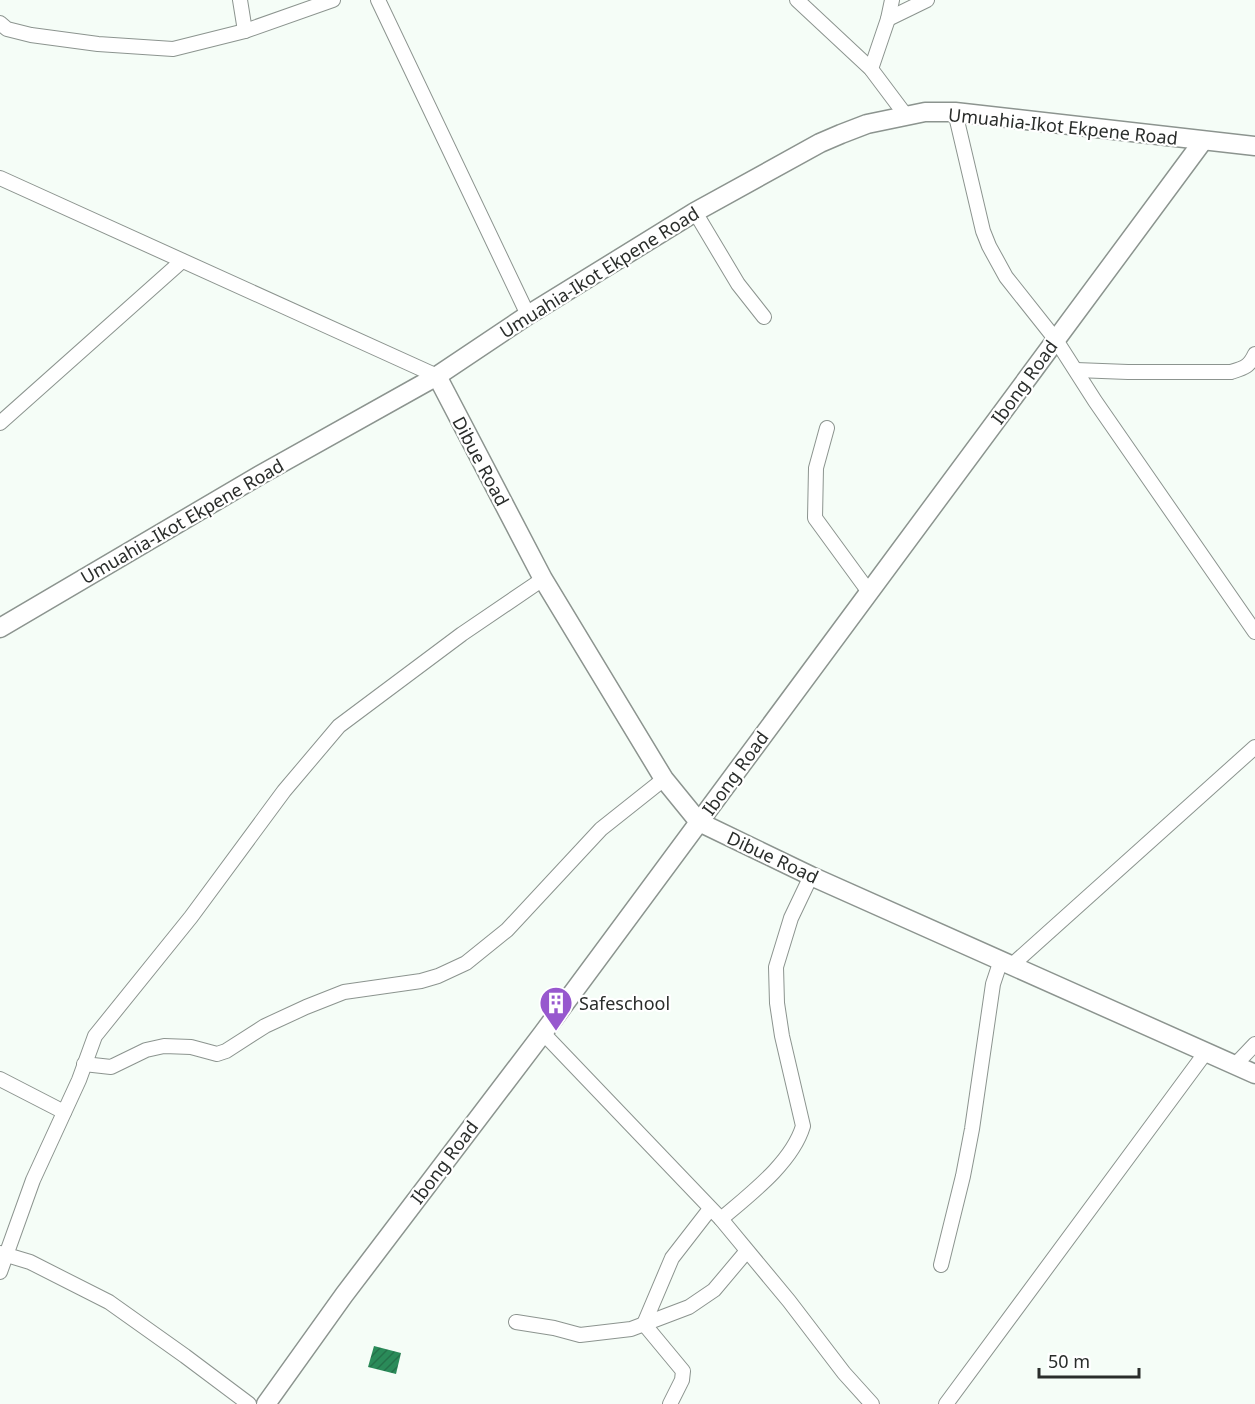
<svg xmlns="http://www.w3.org/2000/svg" width="1255" height="1404" font-family="'Noto Sans',sans-serif">
	<style>
		.building { fill: url(#building-hatch) }
		.lines { fill: none; stroke-linecap: round; stroke-linejoin: round }
		.street-casing { stroke: #8c948f; stroke-width: 16 }
		.secondary-casing { stroke: #8c948f; stroke-width: 21 }
		.street { stroke: #fff; stroke-width: 14 }
		.secondary { stroke: #fff; stroke-width: 18 }
		.labels { text-anchor: middle; dominant-baseline: central; stroke-width: 4.5; stroke-linejoin: round; paint-order: stroke }
		.street-label { font-size: 18px; fill: #2a2d2b; stroke: #fff }
		.poi-label { font-size: 18px; fill: #2a2d2b; stroke: #fff; text-anchor: start }
	</style>
	<defs>
		<pattern id="building-hatch" width="6" height="6" patternUnits="userSpaceOnUse" patternTransform="scale(1.5)"><rect width="6" height="6" fill="#2a8b59"/><path d="M-1 1l2-2M0 6l6-6M5 7l2-2" fill="none" stroke="#24724a"/></pattern>
	</defs>
	<rect width="100%" height="100%" fill="#f5fdf7"/>
	<!-- building -->
	<polygon class="building" points="374,1346 401,1353 396,1374 368,1367"/>
	<g class="lines">
		<!-- street casing -->
		<g class="street-casing">
			<g id="street">
				<polyline points="240,0 245,31"/>
				<polyline points="378,0 528,315"/>
				<polyline points="797,0 871,69 907,117"/>
				<polyline points="888,19 927,0"/>
				<polyline points="0,23 7,29 31,35 98,44 173,49 245,31 333,0"/>
				<polyline points="871,69 888,19 892,0"/>
				<polyline points="955,112 983,231 989,246 1006,277 1056,340 1095,401 1255,632"/>
				<polyline points="0,178 437,376"/>
				<polyline points="695,212 738,284 764,317"/>
				<path d="M1076,370L1128,372H1231C1244,368 1249,367 1255,354"/>
				<polyline points="0,423 182,261"/>
				<polyline points="827,428 816,468 815,518 869,592"/>
				<polyline points="1012,965 1255,747"/>
				<polyline points="543,1033 721,1219 789,1301 844,1373 872,1404"/>
				<polyline points="84,1064 111,1067 146,1050 164,1046 191,1047 217,1054 226,1051 265,1026 306,1007 344,992 421,981 438,976 466,963 507,930 601,829 664,779"/>
				<polyline points="1235,1065 1255,1044"/>
				<polyline points="0,1079 64,1112"/>
				<path d="M721,1219C749,1195 792,1163 803,1126L782,1036L777,1003L776,967L791,918L811,876"/>
				<polyline points="0,1253 30,1262 109,1302 185,1356 249,1404"/>
				<polyline points="941,1265 963,1176 972,1129 993,984 1001,960"/>
				<polyline points="0,1272 33,1180 79,1080 95,1036 191,917 284,791 339,726 462,634 543,579"/>
				<polyline points="516,1322 554,1328 580,1335 631,1329 689,1307 714,1290 746,1252"/>
				<polyline points="670,1404 682,1380 683,1371 644,1324 672,1258 710,1209"/>
				<polyline points="946,1404 1206,1052"/>
			</g>
		</g>
		<!-- secondary casing -->
		<g class="secondary-casing">
			<g id="secondary">
				<polyline points="437,376 543,579 664,779 699,822 811,876 1255,1074"/>
				<polyline points="0,628 260,475 437,376 528,315 695,212 820,143 841,134 867,124 925,112 955,112 1255,146"/>
				<polyline points="266,1404 344,1295 543,1033 1203,141"/>
			</g>
		</g>
		<!-- street -->
		<use href="#street" class="street"/>
		<!-- secondary -->
		<use href="#secondary" class="secondary"/>
	</g>
	<!-- icons -->
	<defs>
		<g id="building-pin" transform="scale(1.725)"><path d="M0 17L-7.5 6A9.5 9.5 0 1 1 7.5 6Z" fill="#9758ce" stroke="#fff"/><path d="M-4-6H4V6H1V3H-1V6H-4ZM-2.5-4.3h1.7v1.8h-1.7ZM.8-4.3h1.7v1.8H.8ZM-2.5-1h1.7V.8h-1.7ZM.8-1h1.7V.8H.8Z" fill="#fff"/></g>
	</defs>
	<g fill-rule="evenodd">
		<use href="#building-pin" x="556" y="1003"/>
	</g>
	<g class="labels">
		<!-- street labels -->
		<g class="street-label">
			<text transform="translate(1063 126) rotate(6)">Umuahia-Ikot Ekpene Road</text>
			<text transform="translate(599 272) rotate(-32)">Umuahia-Ikot Ekpene Road</text>
			<text transform="translate(1024 382) rotate(-54)">Ibong Road</text>
			<text transform="translate(481 461) rotate(62)">Dibue Road</text>
			<text transform="translate(182 521) rotate(-30)">Umuahia-Ikot Ekpene Road</text>
			<text transform="translate(735 773) rotate(-54)">Ibong Road</text>
			<text transform="translate(773 857) rotate(25)">Dibue Road</text>
			<text transform="translate(444 1162) rotate(-53)">Ibong Road</text>
		</g>
		<!-- poi labels -->
		<g class="poi-label">
			<text x="579" y="1003">Safeschool</text>
		</g>
	</g>
	<!-- scale -->
	<path d="M1039 1368v9h100v-9" fill="none" stroke="#2a2d2b" stroke-width="3"/>
	<text x="1048" y="1368" font-size="18" fill="#2a2d2b" stroke="#ffffff" stroke-width="4.5" paint-order="stroke">50 m</text>
</svg>
